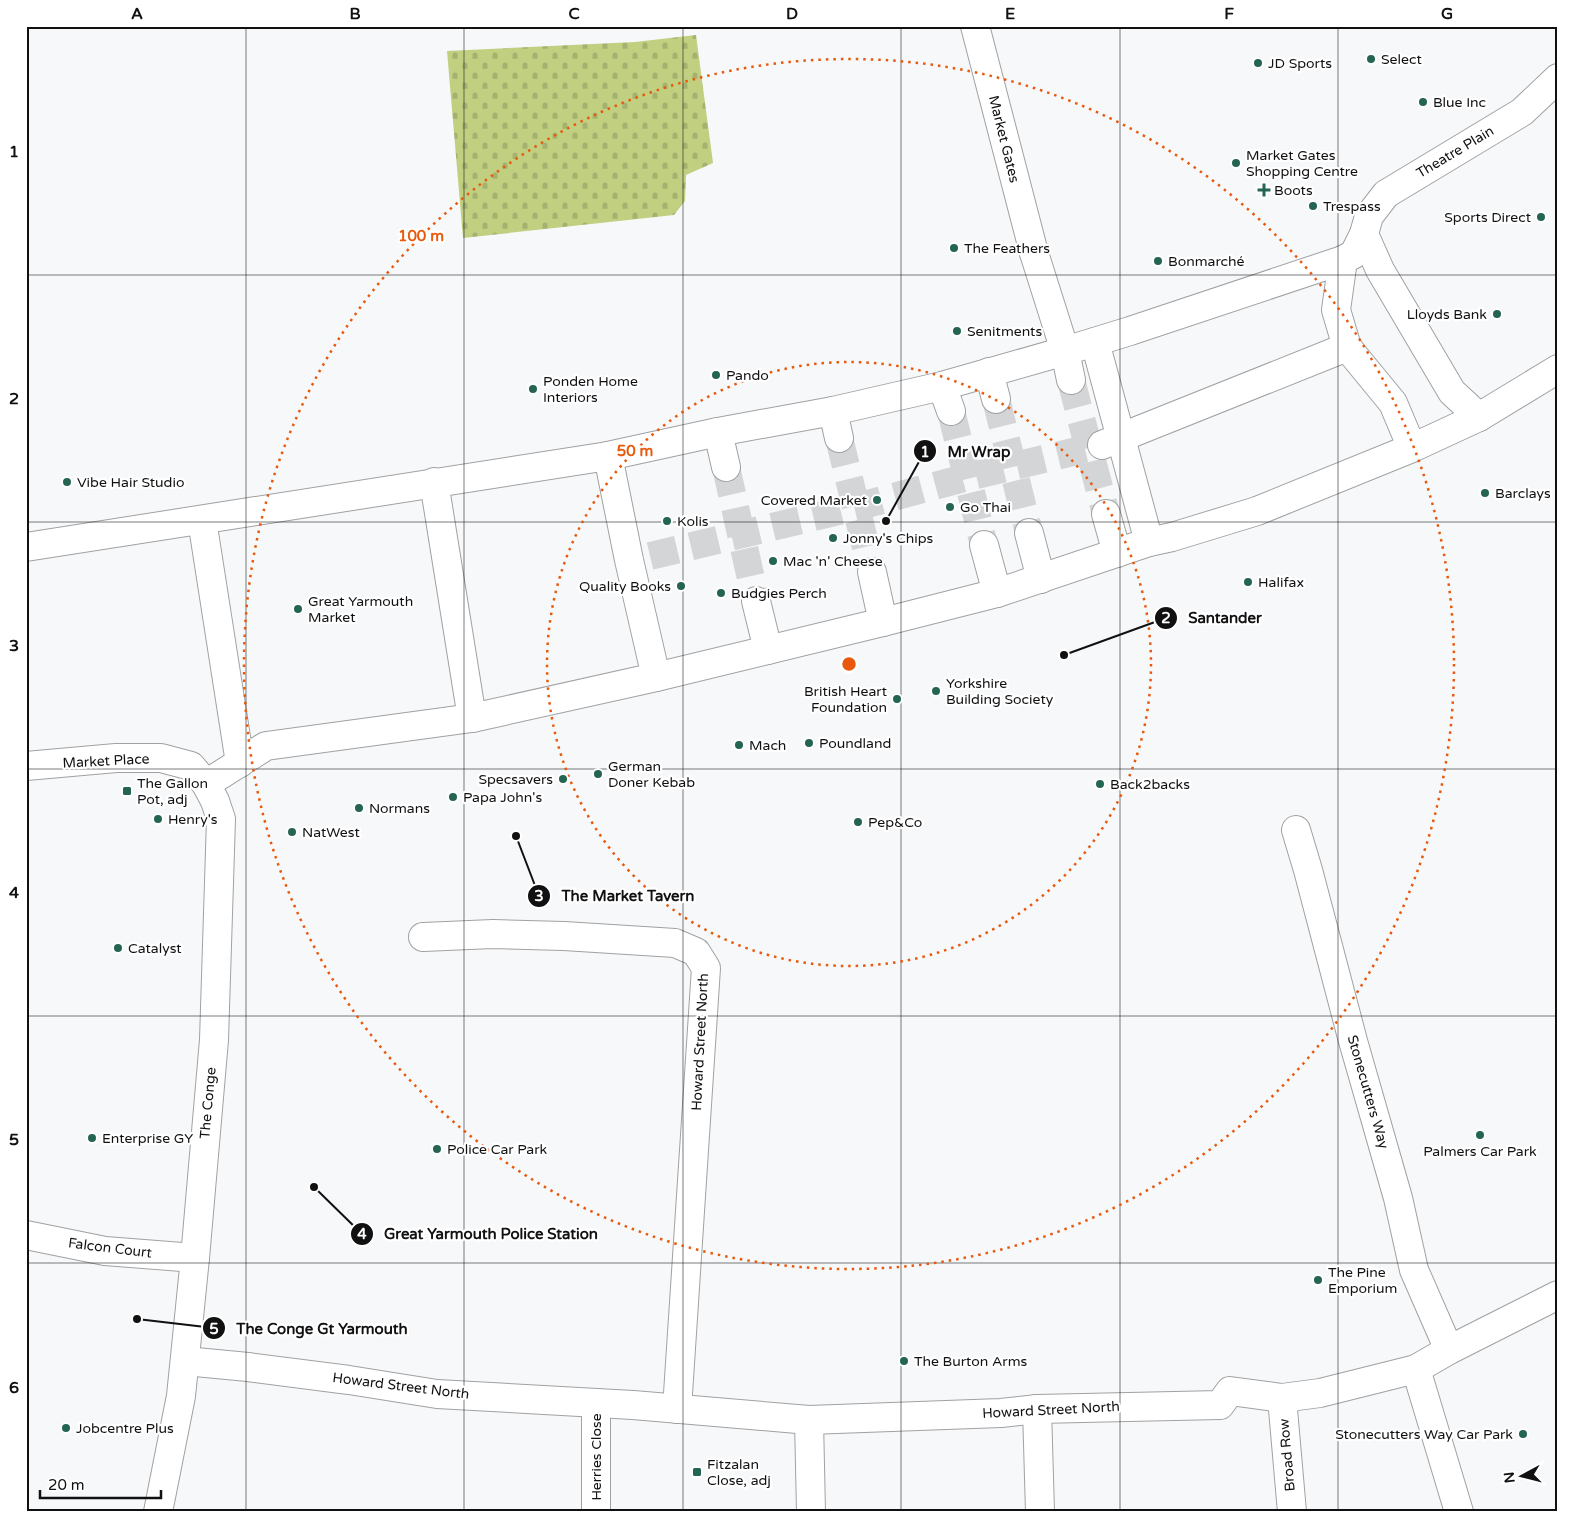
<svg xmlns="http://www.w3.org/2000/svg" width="1584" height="1538" font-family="'Varela Round',sans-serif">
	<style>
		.cemetery { fill: url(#cemetery-stones) }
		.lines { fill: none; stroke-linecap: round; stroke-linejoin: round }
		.pedestrian-tunnel { stroke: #d4d5d7; stroke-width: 28; stroke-dasharray: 28 14; stroke-linecap: butt }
		.pedestrian-casing { stroke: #a0a1a3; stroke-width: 30 }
		.minor-casing { stroke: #a0a1a3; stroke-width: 30 }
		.pedestrian { stroke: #fff; stroke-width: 28 }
		.minor { stroke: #fff; stroke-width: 28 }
		.grid { fill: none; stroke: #111112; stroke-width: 1; stroke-opacity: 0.55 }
		.ring { fill: none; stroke: #e8590c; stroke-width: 2.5; stroke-dasharray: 2.5 5 }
		.poi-dot { fill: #246452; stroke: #fff; stroke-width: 2 }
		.labels { text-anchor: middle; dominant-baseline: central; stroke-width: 4.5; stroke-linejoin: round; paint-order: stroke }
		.poi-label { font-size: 14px; fill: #111112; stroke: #fff; text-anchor: start }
		.street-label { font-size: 14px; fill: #111112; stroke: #fff }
		.centre { fill: #e8590c; stroke: #fff; stroke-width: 2.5 }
		.ring-label { font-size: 15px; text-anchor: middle; font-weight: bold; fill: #e8590c; stroke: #fff; stroke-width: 4.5; stroke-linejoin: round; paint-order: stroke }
		.leader { fill: none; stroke: #111112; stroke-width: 2 }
		.callout-dot { fill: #111112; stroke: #fff; stroke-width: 2 }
		.mark-label { font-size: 15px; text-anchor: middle; font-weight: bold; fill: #fff }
		.callout-label { font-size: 15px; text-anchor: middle; font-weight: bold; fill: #111112; stroke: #fff; stroke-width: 4.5; stroke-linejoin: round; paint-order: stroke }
		.neatline { fill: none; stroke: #111112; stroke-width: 2 }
		.grid-label { font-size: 16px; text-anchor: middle; font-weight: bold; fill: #111112 }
	</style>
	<defs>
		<pattern id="cemetery-stones" width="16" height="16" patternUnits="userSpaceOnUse" patternTransform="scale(1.25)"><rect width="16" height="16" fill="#c1cf80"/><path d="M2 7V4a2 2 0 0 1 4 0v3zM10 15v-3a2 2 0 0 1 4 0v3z" fill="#a5b16e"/></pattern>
	</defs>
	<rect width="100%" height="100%" fill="#f7f8fa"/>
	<!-- cemetery -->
	<polygon class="cemetery" points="696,35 713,163 686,175 685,201 674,215 463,238 447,51 635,42"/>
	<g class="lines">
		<!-- pedestrian-tunnel -->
		<g class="pedestrian-tunnel">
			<polyline points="1071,380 1106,514"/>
			<polyline points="996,399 1029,533"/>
			<polyline points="951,411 984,545"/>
			<polyline points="839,438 872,572"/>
			<polyline points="726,467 756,601"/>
			<polyline points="650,556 856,507 968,477 1102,445"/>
		</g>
		<!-- pedestrian casing -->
		<g class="pedestrian-casing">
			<g id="pedestrian">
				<polyline points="1364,234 1380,270 1452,392 1479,417"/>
				<polyline points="1343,260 1354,254 1364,234 1369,216 1386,194 1522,112 1558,78"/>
				<polyline points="1095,342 1149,542"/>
				<polyline points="989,372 996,399"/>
				<polyline points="1071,380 1065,351 1130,331 1343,260 1336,310 1347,347 1393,403 1412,448"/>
				<polyline points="942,386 951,411"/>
				<polyline points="833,411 839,438"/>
				<polyline points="718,432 726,467"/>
				<polyline points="1102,445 1347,347"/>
				<polyline points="608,456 629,560 656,677"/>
				<polyline points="434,482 472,718"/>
				<polyline points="1106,514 1117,553"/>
				<polyline points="202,520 240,763"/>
				<polyline points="1029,533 1041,579"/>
				<polyline points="984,545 997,593"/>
				<polyline points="26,547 608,456 718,432 833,411 942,386 1065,351 1034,253"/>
				<polyline points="872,572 883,622"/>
				<polyline points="756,601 768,650"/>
				<polyline points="206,784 266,746 472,718 656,677 883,622 997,593 1149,542 1172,537 1257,511 1412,448 1479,417 1558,369"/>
				<polyline points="1282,1398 1292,1512"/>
			</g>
		</g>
		<!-- minor casing -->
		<g class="minor-casing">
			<g id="minor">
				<polyline points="975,26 1034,253"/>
				<polyline points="26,766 116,758 161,758 191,766 206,784 215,801 221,819 214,1040 195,1258 181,1396 158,1512"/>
				<polyline points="1296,830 1308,870 1353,1041 1398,1198 1414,1270 1449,1350"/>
				<polyline points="423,937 493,934 564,936 675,943 696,952 706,968 677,1409"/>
				<polyline points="26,1235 105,1251 195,1258"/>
				<polyline points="185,1361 248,1367 349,1380 437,1394 633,1405 809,1420 1001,1413 1037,1409 1220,1405 1230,1391 1282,1398 1320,1393 1416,1369 1449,1350 1558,1295"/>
				<polyline points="1416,1369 1459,1512"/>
				<polyline points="1037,1409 1040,1512"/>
				<polyline points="809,1420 811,1512"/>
				<polyline points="596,1512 596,1403"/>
			</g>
		</g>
		<!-- pedestrian -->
		<use href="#pedestrian" class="pedestrian"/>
		<!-- minor -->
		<use href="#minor" class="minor"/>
	</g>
	<!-- grid -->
	<path class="grid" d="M246,26V1512M464,26V1512M683,26V1512M901,26V1512M1120,26V1512M1338,26V1512M26,275H1558M26,522H1558M26,769H1558M26,1016H1558M26,1263H1558"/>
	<!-- distance rings -->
	<g class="ring">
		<circle cx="849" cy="664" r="302"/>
		<circle cx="849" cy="664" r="605"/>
	</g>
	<!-- markers -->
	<g class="poi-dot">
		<circle cx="1371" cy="59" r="5"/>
		<circle cx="1258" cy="63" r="5"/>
		<circle cx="1423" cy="102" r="5"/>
		<circle cx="1236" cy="163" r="5"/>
		<path d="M1261.5 182.5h5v5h5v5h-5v5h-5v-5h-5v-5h5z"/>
		<circle cx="1313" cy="206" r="5"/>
		<circle cx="1541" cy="217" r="5"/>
		<circle cx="954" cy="248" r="5"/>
		<circle cx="1158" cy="261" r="5"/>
		<circle cx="1497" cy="314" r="5"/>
		<circle cx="957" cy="331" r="5"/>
		<circle cx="716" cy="375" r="5"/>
		<circle cx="533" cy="389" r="5"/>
		<circle cx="67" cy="482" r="5"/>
		<circle cx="1485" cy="493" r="5"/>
		<circle cx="877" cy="500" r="5"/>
		<circle cx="950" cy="507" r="5"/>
		<circle cx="667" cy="521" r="5"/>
		<circle cx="833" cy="538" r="5"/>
		<circle cx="773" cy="561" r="5"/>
		<circle cx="1248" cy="582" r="5"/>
		<circle cx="681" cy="586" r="5"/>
		<circle cx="721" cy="593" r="5"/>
		<circle cx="298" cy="609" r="5"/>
		<circle cx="936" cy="691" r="5"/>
		<circle cx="897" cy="699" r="5"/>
		<circle cx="809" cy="743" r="5"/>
		<circle cx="739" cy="745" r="5"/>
		<circle cx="598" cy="774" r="5"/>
		<circle cx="563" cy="779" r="5"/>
		<circle cx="1100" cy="784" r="5"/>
		<rect x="122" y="786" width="10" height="10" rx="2.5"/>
		<circle cx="453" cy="797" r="5"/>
		<circle cx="359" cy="808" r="5"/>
		<circle cx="158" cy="819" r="5"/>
		<circle cx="858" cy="822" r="5"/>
		<circle cx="292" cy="832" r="5"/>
		<circle cx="118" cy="948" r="5"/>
		<circle cx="1480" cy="1135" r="5"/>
		<circle cx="92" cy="1138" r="5"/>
		<circle cx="437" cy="1149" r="5"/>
		<circle cx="1318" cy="1280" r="5"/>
		<circle cx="904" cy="1361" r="5"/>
		<circle cx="66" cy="1428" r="5"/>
		<circle cx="1523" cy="1434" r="5"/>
		<rect x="692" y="1467" width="10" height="10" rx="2.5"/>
	</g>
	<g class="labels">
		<!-- poi labels -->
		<g class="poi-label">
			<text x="1381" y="59">Select</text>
			<text x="1268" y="63">JD Sports</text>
			<text x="1433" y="102">Blue Inc</text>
			<text x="1246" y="155">Market Gates<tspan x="1246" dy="16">Shopping Centre</tspan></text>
			<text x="1274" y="190">Boots</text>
			<text x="1323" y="206">Trespass</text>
			<text x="1531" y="217" text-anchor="end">Sports Direct</text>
			<text x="964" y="248">The Feathers</text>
			<text x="1168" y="261">Bonmarché</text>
			<text x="1487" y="314" text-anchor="end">Lloyds Bank</text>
			<text x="967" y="331">Senitments</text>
			<text x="726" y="375">Pando</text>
			<text x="543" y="381">Ponden Home<tspan x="543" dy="16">Interiors</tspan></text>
			<text x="77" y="482">Vibe Hair Studio</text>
			<text x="1495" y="493">Barclays</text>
			<text x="867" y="500" text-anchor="end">Covered Market</text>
			<text x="960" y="507">Go Thai</text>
			<text x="677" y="521">Kolis</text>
			<text x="843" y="538">Jonny's Chips</text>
			<text x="783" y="561">Mac 'n' Cheese</text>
			<text x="1258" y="582">Halifax</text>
			<text x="671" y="586" text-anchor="end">Quality Books</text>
			<text x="731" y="593">Budgies Perch</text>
			<text x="308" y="601">Great Yarmouth<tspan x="308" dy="16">Market</tspan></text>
			<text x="946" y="683">Yorkshire<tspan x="946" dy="16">Building Society</tspan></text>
			<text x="887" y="691" text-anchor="end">British Heart<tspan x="887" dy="16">Foundation</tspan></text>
			<text x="819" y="743">Poundland</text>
			<text x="749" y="745">Mach</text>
			<text x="608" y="766">German<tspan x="608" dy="16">Doner Kebab</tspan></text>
			<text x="553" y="779" text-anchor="end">Specsavers</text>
			<text x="137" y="783">The Gallon<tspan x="137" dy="16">Pot, adj</tspan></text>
			<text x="1110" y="784">Back2backs</text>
			<text x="463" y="797">Papa John's</text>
			<text x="369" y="808">Normans</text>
			<text x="168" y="819">Henry's</text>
			<text x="868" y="822">Pep&amp;Co</text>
			<text x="302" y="832">NatWest</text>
			<text x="128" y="948">Catalyst</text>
			<text x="102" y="1138">Enterprise GY</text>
			<text x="447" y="1149">Police Car Park</text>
			<text x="1480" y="1151" text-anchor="middle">Palmers Car Park</text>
			<text x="1328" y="1272">The Pine<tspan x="1328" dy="16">Emporium</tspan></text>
			<text x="914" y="1361">The Burton Arms</text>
			<text x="76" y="1428">Jobcentre Plus</text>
			<text x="1513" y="1434" text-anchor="end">Stonecutters Way Car Park</text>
			<text x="707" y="1464">Fitzalan<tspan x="707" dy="16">Close, adj</tspan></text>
		</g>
		<!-- street labels -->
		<g class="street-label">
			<text transform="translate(1004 139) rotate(76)">Market Gates</text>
			<text transform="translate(1455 152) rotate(-31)">Theatre Plain</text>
			<text transform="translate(106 761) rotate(-3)">Market Place</text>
			<text transform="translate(700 1042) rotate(-87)">Howard Street North</text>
			<text transform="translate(1368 1092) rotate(74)">Stonecutters Way</text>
			<text transform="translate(208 1103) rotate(-85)">The Conge</text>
			<text transform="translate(110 1248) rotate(7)">Falcon Court</text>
			<text transform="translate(401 1386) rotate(7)">Howard Street North</text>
			<text transform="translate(1051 1410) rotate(-3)">Howard Street North</text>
			<text transform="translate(1287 1455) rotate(-95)">Broad Row</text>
			<text transform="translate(596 1457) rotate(-90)">Herries Close</text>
		</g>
	</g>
	<circle cx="849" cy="664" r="8" class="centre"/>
	<g class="ring-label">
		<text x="421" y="241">100 m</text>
		<text x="635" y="456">50 m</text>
	</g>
	<!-- callouts -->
	<path class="leader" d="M886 521L925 451M1064 655L1166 618M516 836L539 896M314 1187L362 1234M137 1319L214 1328"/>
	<g class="callout-dot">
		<circle cx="886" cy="521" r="5"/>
		<circle cx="1064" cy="655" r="5"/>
		<circle cx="516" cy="836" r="5"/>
		<circle cx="314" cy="1187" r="5"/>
		<circle cx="137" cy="1319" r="5"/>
		<circle cx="925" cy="451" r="12"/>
		<circle cx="1166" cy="618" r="12"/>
		<circle cx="539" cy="896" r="12"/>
		<circle cx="362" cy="1234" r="12"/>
		<circle cx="214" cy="1328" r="12"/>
	</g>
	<g class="mark-label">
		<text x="925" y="457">1</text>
		<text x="1166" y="623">2</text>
		<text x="539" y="901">3</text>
		<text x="362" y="1239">4</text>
		<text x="214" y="1334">5</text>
	</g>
	<g class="callout-label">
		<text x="979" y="457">Mr Wrap</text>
		<text x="1225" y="623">Santander</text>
		<text x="628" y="901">The Market Tavern</text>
		<text x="491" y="1239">Great Yarmouth Police Station</text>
		<text x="322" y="1334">The Conge Gt Yarmouth</text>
	</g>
	<!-- border -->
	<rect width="1584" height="1538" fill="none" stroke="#ffffff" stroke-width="55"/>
	<!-- north arrow -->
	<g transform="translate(1522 1476) rotate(263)" stroke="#ffffff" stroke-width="4" paint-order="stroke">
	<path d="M0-4L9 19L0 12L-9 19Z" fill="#111112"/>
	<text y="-8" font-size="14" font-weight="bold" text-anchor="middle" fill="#111112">N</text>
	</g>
	<!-- scale -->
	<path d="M40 1490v8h121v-8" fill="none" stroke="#111112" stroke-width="2.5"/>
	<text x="48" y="1490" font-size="15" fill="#111112" stroke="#ffffff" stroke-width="4" paint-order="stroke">20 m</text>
	<rect x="28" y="28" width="1528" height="1482" class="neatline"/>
	<g class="grid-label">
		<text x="137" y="19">A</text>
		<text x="355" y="19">B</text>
		<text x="574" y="19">C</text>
		<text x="792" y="19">D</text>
		<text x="1010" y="19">E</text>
		<text x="1229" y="19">F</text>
		<text x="1447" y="19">G</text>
		<text x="14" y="157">1</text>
		<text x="14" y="404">2</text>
		<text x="14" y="651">3</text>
		<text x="14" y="898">4</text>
		<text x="14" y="1145">5</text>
		<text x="14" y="1393">6</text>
	</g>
</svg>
